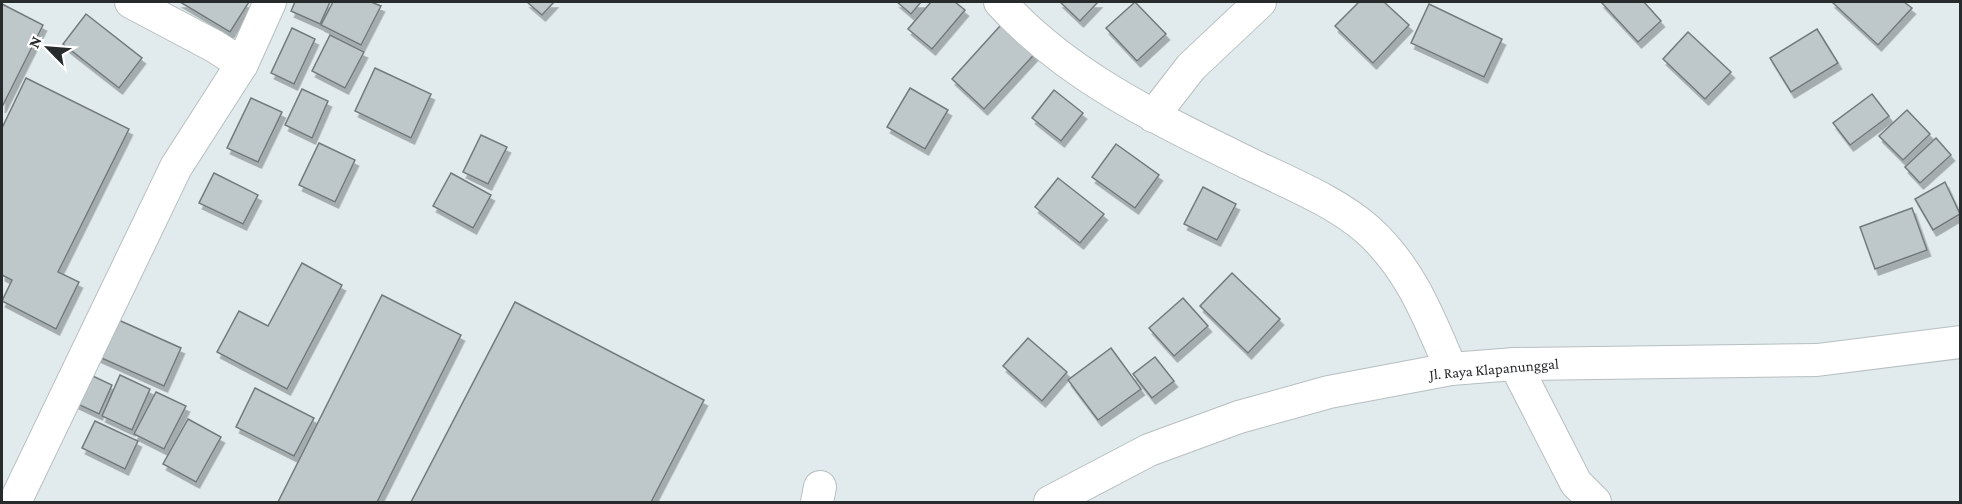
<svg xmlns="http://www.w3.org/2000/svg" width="1962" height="504" font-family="'Crimson Pro',serif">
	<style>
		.building { fill: #bec7c9; stroke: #727a7c; stroke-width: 1.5; filter: url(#shadow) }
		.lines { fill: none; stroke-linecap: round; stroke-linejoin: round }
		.minor-casing { stroke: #b7bfc1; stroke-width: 34 }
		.minor { stroke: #fff; stroke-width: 32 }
		.labels { text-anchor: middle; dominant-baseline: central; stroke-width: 4.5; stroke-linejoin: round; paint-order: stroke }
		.street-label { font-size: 15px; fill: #282b2c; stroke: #fff }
	</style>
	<defs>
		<filter id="shadow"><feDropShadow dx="3.5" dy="6" stdDeviation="0" flood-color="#0004"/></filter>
	</defs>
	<rect width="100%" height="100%" fill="#e1eaec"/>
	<!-- building -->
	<g class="building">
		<polygon points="180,2 249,2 230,32"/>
		<polygon points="295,2 330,2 320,24 291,11"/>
		<polygon points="333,2 371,2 381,6 361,45 321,25"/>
		<polygon points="527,2 554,2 542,15"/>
		<polygon points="897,2 921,2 911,14"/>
		<polygon points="931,2 955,2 965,10 932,49 908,29"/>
		<polygon points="1060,2 1098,2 1080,21"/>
		<polygon points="1135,2 1166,34 1137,61 1106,28"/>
		<polygon points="1359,2 1384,2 1409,25 1373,63 1335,26"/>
		<polygon points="1601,2 1644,2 1661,21 1638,42"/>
		<polygon points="1832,2 1904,2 1912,8 1878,45"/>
		<polygon points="2,4 43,25 2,107"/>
		<polygon points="1429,4 1502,39 1484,77 1411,43"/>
		<polygon points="86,14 142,58 119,88 63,44"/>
		<polygon points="1009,16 1042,46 984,109 952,79"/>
		<polygon points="292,28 315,39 294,84 271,73"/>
		<polygon points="1817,29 1838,63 1791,92 1770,58"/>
		<polygon points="1688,32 1731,72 1705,99 1663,59"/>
		<polygon points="330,35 364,52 345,88 312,71"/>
		<polygon points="375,68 431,94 411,138 355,111"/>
		<polygon points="26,78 129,129 58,272 79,282 56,329 2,301 12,280 2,275 2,128"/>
		<polygon points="910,88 948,110 925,149 887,127"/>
		<polygon points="302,89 328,101 312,138 285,125"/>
		<polygon points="1054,90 1083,113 1061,141 1032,118"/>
		<polygon points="1872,94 1889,116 1850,145 1833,123"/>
		<polygon points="251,98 282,112 258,162 227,148"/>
		<polygon points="1907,110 1930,134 1903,160 1879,136"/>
		<polygon points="481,135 507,147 488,184 463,172"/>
		<polygon points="1936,138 1951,155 1920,183 1905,167"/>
		<polygon points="319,143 355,160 335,202 299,185"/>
		<polygon points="1116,144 1159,175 1135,208 1092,177"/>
		<polygon points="214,173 258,195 243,224 199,203"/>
		<polygon points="451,173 491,195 473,228 433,206"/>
		<polygon points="1058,178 1104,214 1080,243 1035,207"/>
		<polygon points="1945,182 1960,214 1933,230 1915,199"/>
		<polygon points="1203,187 1236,204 1217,240 1184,224"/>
		<polygon points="1912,208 1927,250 1875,269 1860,227"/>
		<polygon points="302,263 342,285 287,389 217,352 239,311 268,326"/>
		<polygon points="1232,273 1280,319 1248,353 1200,306"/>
		<polygon points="382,295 461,335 377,502 278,502"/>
		<polygon points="1183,298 1208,326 1174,356 1149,328"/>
		<polygon points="515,302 704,400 651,502 411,502"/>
		<polygon points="114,318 181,348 164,386 97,356"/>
		<polygon points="1028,338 1067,372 1042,401 1003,366"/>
		<polygon points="1111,348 1141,389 1098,420 1068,380"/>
		<polygon points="1155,357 1174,381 1152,398 1133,374"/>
		<polygon points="80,370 112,385 99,414 67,399"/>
		<polygon points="120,375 150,389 132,430 102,416"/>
		<polygon points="255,388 314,418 294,456 236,427"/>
		<polygon points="156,392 186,406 164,449 134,434"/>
		<polygon points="188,419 221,437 196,482 163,464"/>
		<polygon points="95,421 138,441 125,469 82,448"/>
	</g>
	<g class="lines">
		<!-- minor casing -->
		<g class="minor-casing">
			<g id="minor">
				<polyline points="131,2 214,46 242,64"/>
				<path d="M1000,2C1068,77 1160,120 1250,164C1289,183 1335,201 1368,230C1411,269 1429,318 1451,369"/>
				<polyline points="1153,116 1191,67 1260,2"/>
				<polyline points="1515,364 1576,483 1595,502"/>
				<polyline points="15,502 176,167 242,64 270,2"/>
				<polyline points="817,502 820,487"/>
				<polyline points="1050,502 1149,450 1239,417 1329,392 1451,369 1515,364 1817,360 1960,342"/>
			</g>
		</g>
		<!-- minor -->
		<use href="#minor" class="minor"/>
	</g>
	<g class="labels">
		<!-- street labels -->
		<g class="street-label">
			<text transform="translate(1494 369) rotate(-5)">Jl. Raya Klapanunggal</text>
		</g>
	</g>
	<!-- border -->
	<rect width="1962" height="504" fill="none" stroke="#282b2c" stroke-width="6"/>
	<!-- north arrow -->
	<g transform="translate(48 48) rotate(295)" stroke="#ffffff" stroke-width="4.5" paint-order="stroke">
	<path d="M0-4.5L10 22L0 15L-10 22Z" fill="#282b2c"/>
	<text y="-9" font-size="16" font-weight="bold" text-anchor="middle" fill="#282b2c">N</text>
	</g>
</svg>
